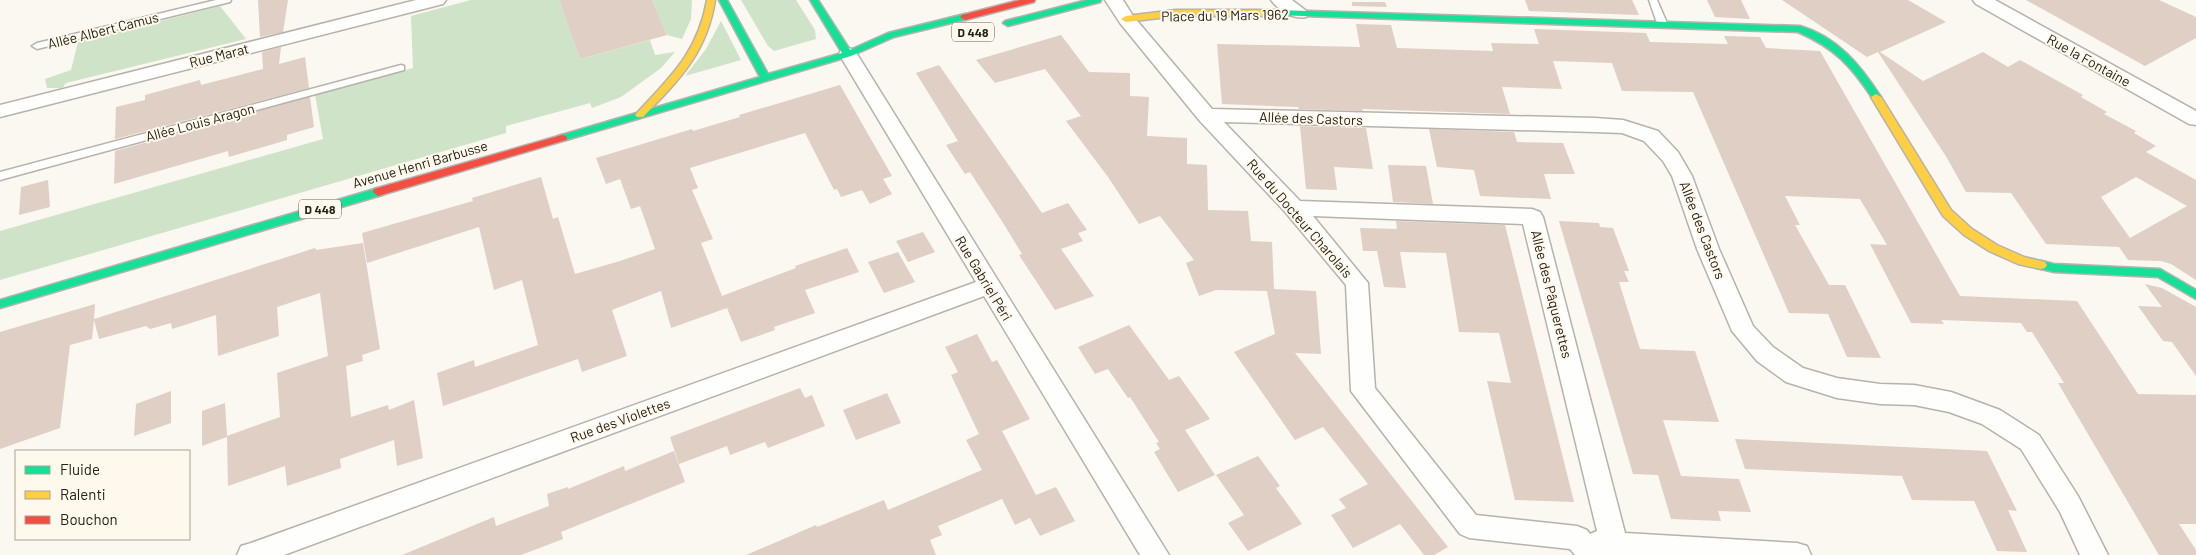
<svg xmlns="http://www.w3.org/2000/svg" width="2196" height="555" font-family="Barlow,sans-serif">
	<style>
		.green { fill: #cee3c7 }
		.building { fill: #e0cfc4; fill-rule: evenodd }
		.lines { fill: none; stroke-linecap: round; stroke-linejoin: round }
		.lane-casing { stroke: #b7b2ab; stroke-width: 3 }
		.street-casing { stroke: #b7b2ab; stroke-width: 3 }
		.fast-casing { stroke: #b7b2ab; stroke-width: 3 }
		.slow-casing { stroke: #b7b2ab; stroke-width: 3 }
		.jam-casing { stroke: #b7b2ab; stroke-width: 3 }
		.lane { fill: #fefefd; fill-rule: evenodd }
		.street { fill: #fefefd; fill-rule: evenodd }
		.fast { fill: #16e098; fill-rule: evenodd }
		.slow { fill: #ffcf43; fill-rule: evenodd }
		.jam { fill: #f24e42; fill-rule: evenodd }
		.labels { text-anchor: middle; dominant-baseline: central; stroke-width: 4; stroke-linejoin: round; paint-order: stroke }
		.shield { fill: #fff8ed; stroke: #686257; stroke-width: 1 }
		.shield-label { font-size: 12px; font-weight: bold; fill: #272117 }
		.street-label { font-size: 14px; fill: #272117; stroke: #fff8ed }
	</style>
	<rect width="100%" height="100%" fill="#fbf7f1"/>
	<!-- green -->
	<g class="green">
		<polygon points="471,0 559,0 580,59 650,40 655,55 675,52 661,68 621,97 592,108 590,103 506,126 506,133 0,280 0,231 323,139 315,95 413,68 411,16"/>
		<polygon points="652,0 692,0 691,19 682,39 667,35"/>
		<polygon points="741,0 796,0 815,30 816,39 774,51 768,46"/>
		<polygon points="220,6 246,39 66,83 62,88 47,88 45,79 71,70 78,42"/>
		<polygon points="721,21 741,60 685,76 706,49"/>
	</g>
	<!-- building -->
	<g class="building">
		<polygon points="258,0 288,0 283,32 260,37"/>
		<polygon points="559,0 652,0 667,35 580,59"/>
		<polygon points="1525,0 1632,0 1639,15 1529,11"/>
		<polygon points="1707,0 1741,0 1750,19 1715,17"/>
		<path d="M1782,0H1908L1946,22L1880,52L1923,81L1983,52L2008,67L2020,60L2083,95L2081,97L2107,112L2104,114L2136,131L2134,133L2156,146L2146,152L2196,180V280L2171,264L2161,261L2128,260L2119,247L2046,244L2011,193L1966,192L1947,158L1878,52L1867,57ZM2136,177L2187,206L2130,238L2101,197Z"/>
		<polygon points="2026,0 2159,0 2196,17 2196,38 2145,66"/>
		<polygon points="1352,2 1385,2 1387,7 1352,6"/>
		<polygon points="1356,24 1391,25 1397,48 1493,51 1491,43 1539,44 1534,29 1646,33 1650,42 1728,44 1724,36 1760,37 1766,48 1820,51 1960,296 2077,301 2138,394 2196,395 2196,524 2179,524 2196,550 2196,555 2159,555 2058,383 2064,383 2032,332 2027,332 2021,323 1941,320 1944,324 1911,323 1870,244 1887,245 1860,199 1785,196 1800,225 1795,225 1829,285 1845,285 1881,358 1847,357 1828,314 1789,313 1693,92 1622,91 1612,63 1553,61 1562,89 1502,87 1510,114 1362,109 1363,111 1299,109 1298,107 1222,104 1217,44 1360,47"/>
		<polygon points="1061,35 1089,72 1130,73 1130,96 1149,97 1147,136 1187,138 1187,164 1207,165 1208,210 1248,211 1251,241 1272,242 1274,289 1316,291 1321,354 1295,353 1448,547 1434,555 1424,555 1400,524 1353,548 1331,515 1346,508 1339,499 1368,484 1323,427 1295,440 1234,352 1275,334 1267,291 1216,290 1199,296 1186,263 1194,260 1160,216 1139,224 1108,177 1066,121 1081,116 1045,69 995,83 976,60"/>
		<polygon points="281,47 279,64 305,57 309,88 115,139 116,107 145,100 145,95 200,80 201,85 263,69 262,52"/>
		<polygon points="939,65 1042,213 1068,203 1087,230 1078,233 1083,241 1061,249 1094,296 1055,310 1019,255 1022,254 1005,226 970,172 965,174 946,145 958,141 916,73"/>
		<polygon points="840,85 892,176 883,179 892,194 870,204 862,190 841,197 837,189 834,190 805,133 690,168 698,188 692,190 713,239 701,243 722,296 796,268 795,266 847,248 859,272 805,290 815,313 774,327 775,330 741,342 727,308 671,328 661,291 612,310 627,356 582,372 578,359 443,406 437,373 474,360 475,367 538,345 522,280 494,290 479,227 367,263 362,233 473,201 472,198 541,177 553,219 558,217 575,274 620,261 655,249 640,206 631,209 620,179 606,184 596,158 692,129 693,131 740,117 739,115"/>
		<polygon points="310,97 314,127 287,135 287,140 229,157 228,151 114,184 115,151"/>
		<polygon points="1300,126 1366,128 1373,169 1334,167 1337,190 1306,189"/>
		<polygon points="1429,129 1514,132 1517,142 1563,143 1575,174 1544,174 1551,199 1480,196 1474,170 1437,167"/>
		<polygon points="1388,165 1426,166 1433,204 1393,202"/>
		<polygon points="48,180 50,207 19,215 21,187"/>
		<polygon points="1396,221 1505,225 1574,502 1515,500 1487,381 1511,383 1499,333 1459,332 1446,253 1400,252 1406,288 1384,287 1377,251 1363,251 1360,228 1397,229"/>
		<polygon points="1559,221 1599,223 1600,227 1613,228 1629,271 1624,271 1629,282 1619,282 1640,349 1695,351 1719,422 1663,420 1681,476 1739,479 1751,512 1718,511 1721,521 1671,519 1658,475 1633,474"/>
		<polygon points="923,232 935,252 908,262 896,241"/>
		<polygon points="363,243 380,349 362,355 363,361 346,366 351,417 388,405 389,410 414,400 423,458 397,466 394,440 340,459 341,468 287,486 285,466 228,486 227,437 202,446 202,411 225,403 227,436 280,417 277,373 328,356 320,293 277,307 279,336 218,356 216,315 172,329 171,323 150,329 146,326 99,339 94,320 92,339 70,345 60,428 0,449 0,332 95,304 94,319 315,248 316,250"/>
		<polygon points="898,252 915,282 884,293 868,262"/>
		<polygon points="2145,284 2162,288 2196,307 2196,376 2172,342 2163,341 2138,306 2162,307"/>
		<polygon points="1129,325 1169,380 1179,376 1210,419 1185,430 1215,475 1178,492 1154,452 1160,449 1156,443 1159,442 1130,397 1128,398 1108,369 1095,374 1078,347"/>
		<polygon points="977,334 992,362 997,360 1030,419 1002,431 1036,495 1056,487 1075,521 1040,536 1030,518 1015,525 1002,499 938,526 942,535 930,540 936,555 746,555 816,525 817,527 884,500 888,510 982,470 966,440 979,434 951,375 958,372 945,347"/>
		<polygon points="800,388 805,398 812,395 825,426 768,448 765,442 730,455 727,446 679,464 670,437"/>
		<polygon points="171,391 171,423 134,436 136,404"/>
		<polygon points="887,393 901,423 856,440 843,410"/>
		<polygon points="1735,439 1987,451 2017,511 2008,510 2027,552 1997,551 1974,501 1912,500 1902,476 1745,469"/>
		<polygon points="674,451 685,482 561,532 563,539 521,555 402,555 494,517 496,526 549,506 547,494 568,487 568,489 624,466 625,471"/>
		<polygon points="1258,456 1280,486 1276,488 1302,524 1248,551 1228,523 1244,515 1216,475"/>
	</g>
	<g class="lines">
		<!-- lane casing -->
		<g class="lane-casing">
			<g id="lane">
				<polygon points="216,0 231,0 230,2 37,49 32,46 37,43"/>
				<polygon points="1649,0 1657,0 1667,23 1665,25 1662,26 1657,23"/>
				<polygon points="401,65 404,66 404,70 0,180 0,172"/>
			</g>
		</g>
		<!-- street casing -->
		<g class="street-casing">
			<g id="street">
				<polygon points="416,0 446,0 443,4 0,117 0,105"/>
				<path d="M1105,0H1123L1133,16L1212,109L1595,118L1623,120L1658,131L1678,152L1692,176L1719,249L1753,326L1773,347L1803,368L1837,378L1880,384L1914,385L1951,392L2000,410L2039,435L2078,496L2108,555H2080L2060,512L2021,449L1982,424L1949,412L1914,405L1880,404L1837,398L1786,382L1757,361L1732,331L1697,249L1672,176L1663,161L1644,141L1622,133L1595,132L1224,122L1300,201L1532,209L1540,212L1543,217L1625,533L1797,543L1807,546L1811,555H1575L1570,549L1469,538L1460,534L1351,391L1346,285L1286,213L1199,120L1120,23ZM1313,216L1523,224L1597,531L1590,534L1587,530L1577,526L1476,515L1375,388L1368,283Z"/>
				<path d="M1271,0H1292L1309,13L1306,17C1294,20 1278,10 1271,0Z"/>
				<polygon points="1973,0 1995,0 2196,111 2196,125 2189,124 1976,4"/>
				<polygon points="848,48 855,50 857,54 1169,555 1140,555 984,296 284,555 237,555 241,546 251,543 976,282 839,54 841,50"/>
			</g>
		</g>
		<!-- fast casing -->
		<g class="fast-casing">
			<g id="fast">
				<polygon points="719,0 727,0 768,74 842,53 810,0 818,0 850,50 888,33 965,14 970,17 968,19 894,37 851,56 566,140 558,140 557,138 558,136 760,77"/>
				<polygon points="1087,0 1101,0 1100,2 1008,26 1003,23 1005,21"/>
				<path d="M1276,10L1800,26C1838,37 1861,66 1881,97L1876,100L1873,99C1851,66 1835,48 1798,32L1273,15L1271,13Z"/>
				<polygon points="378,188 382,189 383,192 382,195 0,308 0,300"/>
				<polygon points="2041,261 2054,264 2160,269 2196,290 2196,299 2158,277 2054,272 2037,268 2035,265"/>
			</g>
		</g>
		<!-- slow casing -->
		<g class="slow-casing">
			<g id="slow">
				<path d="M707,0H715C707,53 679,80 643,117H637L635,115L637,113C671,76 698,52 707,0Z"/>
				<polygon points="1176,10 1276,10 1281,13 1276,16 1176,16 1126,22 1121,19 1126,16"/>
				<polygon points="1876,94 1881,97 1951,210 1972,229 1997,245 2024,257 2045,262 2047,265 2045,268 2041,269 2018,264 1989,251 1964,235 1943,216 1871,97"/>
			</g>
		</g>
		<!-- jam casing -->
		<g class="jam-casing">
			<g id="jam">
				<polygon points="1020,0 1035,0 1034,2 965,20 960,17 962,15"/>
				<polygon points="562,135 566,136 567,138 566,140 378,196 373,192 374,189"/>
			</g>
		</g>
		<!-- lane -->
		<use href="#lane" class="lane"/>
		<!-- street -->
		<use href="#street" class="street"/>
		<!-- fast -->
		<use href="#fast" class="fast"/>
		<!-- slow -->
		<use href="#slow" class="slow"/>
		<!-- jam -->
		<use href="#jam" class="jam"/>
	</g>
	<g class="labels">
		<!-- shield labels -->
		<g class="shield">
			<rect x="952" y="22.5" width="42" height="19" rx="4"/>
			<rect x="299" y="199.5" width="42" height="19" rx="4"/>
		</g>
		<g class="shield-label">
			<text x="973" y="32">D 448</text>
			<text x="320" y="209">D 448</text>
		</g>
		<!-- street labels -->
		<g class="street-label">
			<text transform="translate(1225 15) rotate(-1)">Place du 19 Mars 1962</text>
			<text transform="translate(103 30) rotate(-14)">Allée Albert Camus</text>
			<text transform="translate(219 55) rotate(-14)">Rue Marat</text>
			<text transform="translate(2089 60) rotate(29)">Rue la Fontaine</text>
			<text transform="translate(1311 118) rotate(2)">Allée des Castors</text>
			<text transform="translate(200 122) rotate(-15)">Allée Louis Aragon</text>
			<text transform="translate(420 164) rotate(-16)">Avenue Henri Barbusse</text>
			<text transform="translate(1300 218) rotate(49)">Rue du Docteur Charolais</text>
			<text transform="translate(1703 230) rotate(69)">Allée des Castors</text>
			<text transform="translate(984 278) rotate(59)">Rue Gabriel Péri</text>
			<text transform="translate(1552 294) rotate(76)">Allée des Pâquerettes</text>
			<text transform="translate(620 420) rotate(-20)">Rue des Violettes</text>
		</g>
	</g>
	<!-- legend -->
	<rect x="15" y="450" width="175" height="90" fill="#fff8ed" stroke="#a9a297"/>
	<rect x="25" y="466" width="25" height="8" fill="#16e098" stroke="#a9a297"/>
	<text x="60" y="475" font-size="15" fill="#272117">Fluide</text>
	<rect x="25" y="491" width="25" height="8" fill="#ffcf43" stroke="#a9a297"/>
	<text x="60" y="500" font-size="15" fill="#272117">Ralenti</text>
	<rect x="25" y="516" width="25" height="8" fill="#f24e42" stroke="#a9a297"/>
	<text x="60" y="525" font-size="15" fill="#272117">Bouchon</text>
</svg>
